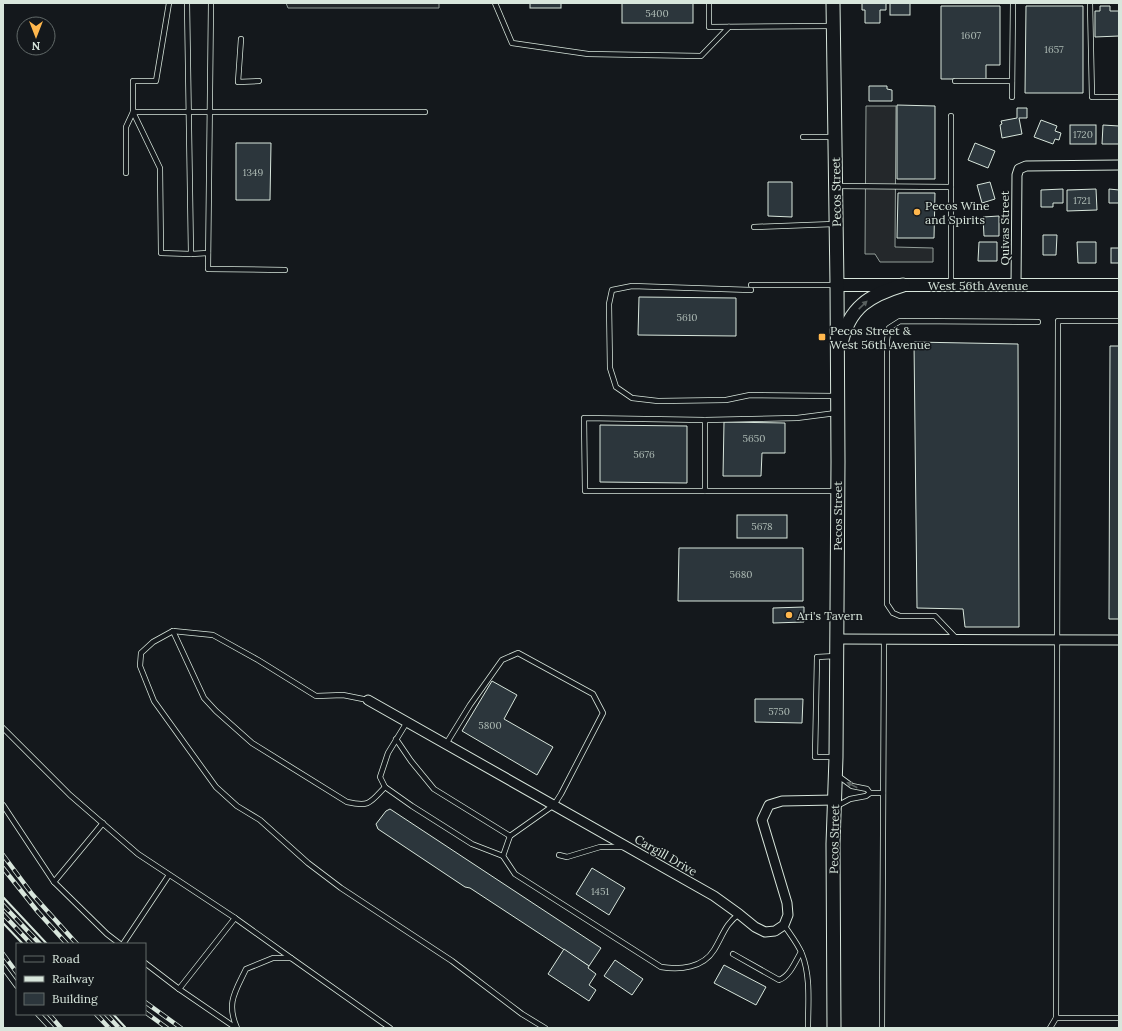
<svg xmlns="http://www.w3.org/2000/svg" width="1122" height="1031" font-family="Lora,serif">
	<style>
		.parking { fill: #24282b; stroke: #939e99 }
		.building { fill: #2c363c; stroke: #d8e6dc }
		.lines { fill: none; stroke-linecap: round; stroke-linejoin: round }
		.service-casing { stroke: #d8e6dc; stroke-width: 6 }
		.minor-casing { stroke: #d8e6dc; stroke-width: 11 }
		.tertiary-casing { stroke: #d8e6dc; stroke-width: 14 }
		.secondary-casing { stroke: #d8e6dc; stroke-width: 15 }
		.service { stroke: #14181c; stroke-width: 4.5 }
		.minor { stroke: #14181c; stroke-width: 9 }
		.tertiary { stroke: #14181c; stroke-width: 12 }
		.secondary { stroke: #14181c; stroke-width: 13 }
		.rail-casing { stroke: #d8e6dc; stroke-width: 4.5 }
		.rail { stroke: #14181c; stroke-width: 3; stroke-dasharray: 9; stroke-linecap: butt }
		.wall { stroke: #d8e6dc; stroke-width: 2 }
		.oneway { fill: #59605f }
		.poi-dot { fill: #ffb74d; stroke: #14181c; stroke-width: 1.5 }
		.labels { text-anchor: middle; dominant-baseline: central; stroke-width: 3; stroke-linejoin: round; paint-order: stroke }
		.number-label { font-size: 10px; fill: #adbab4 }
		.street-label { font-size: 12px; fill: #d8e6dc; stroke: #14181c }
		.poi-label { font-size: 12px; fill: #d8e6dc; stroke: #14181c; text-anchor: start }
	</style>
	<rect width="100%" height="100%" fill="#14181c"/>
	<!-- parking -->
	<g class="parking">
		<polygon points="286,3 439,3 439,8 288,8"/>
		<polygon points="866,106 896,106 895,247 933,248 933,262 880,262 875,254 865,254"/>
	</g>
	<!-- building -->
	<g class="building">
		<rect x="530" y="3" width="31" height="5"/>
		<rect x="622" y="3" width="71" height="20"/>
		<polygon points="862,3 886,3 886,10 880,10 880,23 865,23 865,10 862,10"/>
		<rect x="890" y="3" width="20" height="12"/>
		<polygon points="941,6 1000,6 1000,65 986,65 986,79 941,79"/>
		<polygon points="1026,6 1083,6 1083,93 1025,93"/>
		<polygon points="1100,6 1110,6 1110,11 1119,11 1119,36 1095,37 1095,11 1100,11"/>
		<polygon points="869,86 887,86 887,89 892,90 892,101 869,101"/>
		<polygon points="897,105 935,106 935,179 897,179"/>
		<polygon points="1017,108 1027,108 1027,118 1019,118 1022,134 1002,138 1000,125 1002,124 1001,121 1017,118"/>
		<polygon points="1041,120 1057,126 1055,131 1061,133 1059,140 1055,139 1053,144 1034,137"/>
		<rect x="1070" y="125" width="26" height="19"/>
		<polygon points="1103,125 1119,126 1119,144 1102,144"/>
		<polygon points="236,143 271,143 270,200 236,200"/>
		<polygon points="975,143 995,151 988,168 968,160"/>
		<polygon points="768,182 792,182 792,217 768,216"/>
		<polygon points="990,182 995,199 982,203 977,185"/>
		<polygon points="1063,189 1063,203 1053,203 1053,207 1041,207 1041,190"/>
		<polygon points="1096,189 1097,210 1067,211 1067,190"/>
		<polygon points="1109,189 1119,190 1119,203 1109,203"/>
		<polygon points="898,193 935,193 934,238 897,238"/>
		<polygon points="999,216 999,236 984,236 983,217"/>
		<polygon points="1043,235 1057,235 1056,255 1043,255"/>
		<polygon points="979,242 997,242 997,261 978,261"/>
		<polygon points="1077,242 1096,242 1096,263 1078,263"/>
		<rect x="1111" y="248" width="8" height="15"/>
		<polygon points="639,297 736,298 736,336 638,335"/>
		<polygon points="914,342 1018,344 1019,627 965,627 963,609 917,608"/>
		<polygon points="1110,346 1119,346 1119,619 1109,619"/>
		<polygon points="724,422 785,423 785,453 762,453 761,476 723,476"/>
		<polygon points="600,425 687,426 687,483 600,482"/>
		<rect x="737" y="515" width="50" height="23"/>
		<polygon points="679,548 803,548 803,601 678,601"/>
		<polygon points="804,607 804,622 773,623 773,608"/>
		<polygon points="492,681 517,695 504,719 553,747 537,775 462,731"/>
		<polygon points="755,699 803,699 802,723 755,722"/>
		<polygon points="390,809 601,948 589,966 470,888 465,887 378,829 376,824 386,811"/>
		<polygon points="592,868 625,888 609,915 576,894"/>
		<polygon points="564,949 589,966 588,968 596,974 589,985 596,990 589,1001 548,974"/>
		<polygon points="615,960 643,979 632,995 604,976"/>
		<polygon points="724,965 766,987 756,1005 714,983"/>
	</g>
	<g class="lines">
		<!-- service casing -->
		<g class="service-casing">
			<g id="service">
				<polyline points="187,3 191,254 208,253"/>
				<polyline points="211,3 208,269 285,270"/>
				<polyline points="495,3 512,43 588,54 701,56 729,27"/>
				<polyline points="709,3 709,27 831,26"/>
				<polyline points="1090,3 1092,97 1119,97"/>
				<polyline points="241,39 238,82 259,81"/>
				<polyline points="955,81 1012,81"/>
				<polyline points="1012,97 1013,3"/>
				<polyline points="951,116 951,284"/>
				<polyline points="803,137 833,137"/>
				<polyline points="126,173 126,127 133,112 133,81 156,81 169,3"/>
				<polyline points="836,186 951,187"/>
				<polyline points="754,227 834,224"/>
				<polyline points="191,254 161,253 160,168 133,112 425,112"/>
				<polyline points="751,285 836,285"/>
				<polyline points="751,290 632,286 612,290 609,304 610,368 616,387 632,398 658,401 726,400 750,395 837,396"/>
				<polyline points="1119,321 1058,321 1056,1018 1119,1018"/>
				<polyline points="705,420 584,418 585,491 836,491"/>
				<polyline points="705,491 705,420 797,418 836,413"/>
				<polyline points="173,631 213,635 258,660 316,696 343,695 368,700"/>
				<polyline points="956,638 935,616 900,616 893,613 887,604 887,340 889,328 900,321 1038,322"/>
				<polyline points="407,722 388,753 380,777 385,787 412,806 472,844 503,856"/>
				<polyline points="3,728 70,795 138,854 235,918 291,958"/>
				<polyline points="396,739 411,761 434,789 510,836"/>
				<path d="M446,744L470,705L502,660L518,653L593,694L603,713L561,794L554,805L510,836L503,856L515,874L661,967C680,970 703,968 714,950C719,942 723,932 728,925C731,921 735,917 739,914"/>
				<polyline points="834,757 815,757 817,657 836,656"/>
				<polyline points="837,775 852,786 867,789 870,793"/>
				<path d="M385,787C370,803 370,807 347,802L252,743L216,711L204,698L173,631L153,642L141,653L140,666L154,701L216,787L237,806L260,820L308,863L341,888L452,961L522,1014L545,1028"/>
				<polyline points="3,805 54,882 107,934 120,944"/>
				<polyline points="837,806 850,799 866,796 870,793 883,793"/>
				<polyline points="559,855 567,857 600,847 624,847"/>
				<polyline points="54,882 103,823"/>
				<path d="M784,925C790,934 798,944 802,954C811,977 808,1004 808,1028"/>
				<polyline points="123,944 169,875"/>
				<path d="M733,954L779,980C790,976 795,962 801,952"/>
				<polyline points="145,963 179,989 235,918"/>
				<polyline points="3,967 17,986"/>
				<polyline points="179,989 236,1028"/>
				<polyline points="38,1014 51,1028"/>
				<path d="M237,1028C226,1003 235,992 246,969L273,958H291L390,1028"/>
				<polyline points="882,1028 884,640"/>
				<polyline points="1050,1028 1056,1018"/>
			</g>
		</g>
		<!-- minor casing -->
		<g class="minor-casing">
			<g id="minor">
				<polyline points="1016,285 1017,175 1019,169 1026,166 1119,165"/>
				<polyline points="837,639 1119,640"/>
				<polyline points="368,700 714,896 739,914 755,927 765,932 775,931 784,925 788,915 787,903 762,820 769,805 782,801 834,800"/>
			</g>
		</g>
		<!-- tertiary casing -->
		<g class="tertiary-casing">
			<polyline id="tertiary" points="837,285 1119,285"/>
		</g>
		<!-- secondary casing -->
		<g class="secondary-casing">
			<g id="secondary">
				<polyline points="833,3 837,285 838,462 836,757 833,844 834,1028"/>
				<path d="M841,344C849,307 870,295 903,285"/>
			</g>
		</g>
		<!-- service -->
		<use href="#service" class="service"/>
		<!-- minor -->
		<use href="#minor" class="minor"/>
		<!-- tertiary -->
		<use href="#tertiary" class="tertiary"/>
		<!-- secondary -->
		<use href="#secondary" class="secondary"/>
		<!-- rail casing -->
		<g class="rail-casing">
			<g id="rail">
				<polyline points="3,855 32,894 77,944"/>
				<polyline points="3,868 38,912 67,944"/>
				<polyline points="3,905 40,944"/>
				<polyline points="3,914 31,944"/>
				<polyline points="3,954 17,973"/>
				<polyline points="145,1002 181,1028"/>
				<polyline points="145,1012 167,1028"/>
				<polyline points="49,1014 61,1028"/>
				<polyline points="96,1014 109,1028"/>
				<polyline points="106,1014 119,1028"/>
			</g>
		</g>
		<!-- rail -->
		<use href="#rail" class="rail"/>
		<!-- wall -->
		<g class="wall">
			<polyline points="3,897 47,944"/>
			<polyline points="3,923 23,944"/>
			<polyline points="113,1014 125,1027"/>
		</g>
	</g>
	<!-- one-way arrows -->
	<defs><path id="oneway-solid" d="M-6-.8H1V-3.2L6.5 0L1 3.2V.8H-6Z"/></defs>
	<g class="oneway">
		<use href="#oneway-solid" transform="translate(863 305) rotate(-44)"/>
		<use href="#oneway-solid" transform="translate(852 785) rotate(-152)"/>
	</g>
	<!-- markers -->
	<g class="poi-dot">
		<circle cx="917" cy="212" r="4"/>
		<rect x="818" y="333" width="8" height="8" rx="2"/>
		<circle cx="789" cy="615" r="4"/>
	</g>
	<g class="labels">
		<!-- number labels -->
		<g class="number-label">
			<text x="657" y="13">5400</text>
			<text x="971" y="35">1607</text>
			<text x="1054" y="49">1657</text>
			<text x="1083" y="134">1720</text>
			<text x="253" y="172">1349</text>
			<text x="1082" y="200">1721</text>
			<text x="687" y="317">5610</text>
			<text x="754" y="438">5650</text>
			<text x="644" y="454">5676</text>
			<text x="762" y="526">5678</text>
			<text x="741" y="574">5680</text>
			<text x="779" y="711">5750</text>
			<text x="490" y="725">5800</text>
			<text x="600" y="891">1451</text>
		</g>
		<!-- street labels -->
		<g class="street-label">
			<text transform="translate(836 192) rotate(-91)">Pecos Street</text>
			<text transform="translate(1004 228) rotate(-90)">Quivas Street</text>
			<text x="978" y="285">West 56th Avenue</text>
			<text transform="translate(837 516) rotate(-90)">Pecos Street</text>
			<text transform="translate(834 839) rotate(-89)">Pecos Street</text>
			<text transform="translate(666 855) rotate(30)">Cargill Drive</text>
		</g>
		<!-- poi labels -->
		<g class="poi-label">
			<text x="925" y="205">Pecos Wine<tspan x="925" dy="14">and Spirits</tspan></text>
			<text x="830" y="330">Pecos Street &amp;<tspan x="830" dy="14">West 56th Avenue</tspan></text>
			<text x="797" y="615">Ari's Tavern</text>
		</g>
	</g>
	<!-- border -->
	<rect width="1122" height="1031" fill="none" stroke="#d8e6dc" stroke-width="8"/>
	<!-- legend -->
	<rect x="16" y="943" width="130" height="72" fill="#14181c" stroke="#626a69"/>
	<rect x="24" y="956" width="20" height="6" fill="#14181c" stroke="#626a69"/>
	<text x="52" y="963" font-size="12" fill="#d8e6dc">Road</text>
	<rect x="24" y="976" width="20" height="6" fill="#d8e6dc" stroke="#626a69"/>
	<text x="52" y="983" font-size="12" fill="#d8e6dc">Railway</text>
	<rect x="24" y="993" width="20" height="12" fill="#2c363c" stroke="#626a69"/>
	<text x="52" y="1003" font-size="12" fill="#d8e6dc">Building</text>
	<!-- north arrow -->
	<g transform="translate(36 36) rotate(180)"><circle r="19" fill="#14181c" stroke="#626a69"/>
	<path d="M0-3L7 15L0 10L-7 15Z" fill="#ffb74d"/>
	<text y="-6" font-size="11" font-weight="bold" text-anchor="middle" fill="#d8e6dc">N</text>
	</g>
</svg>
